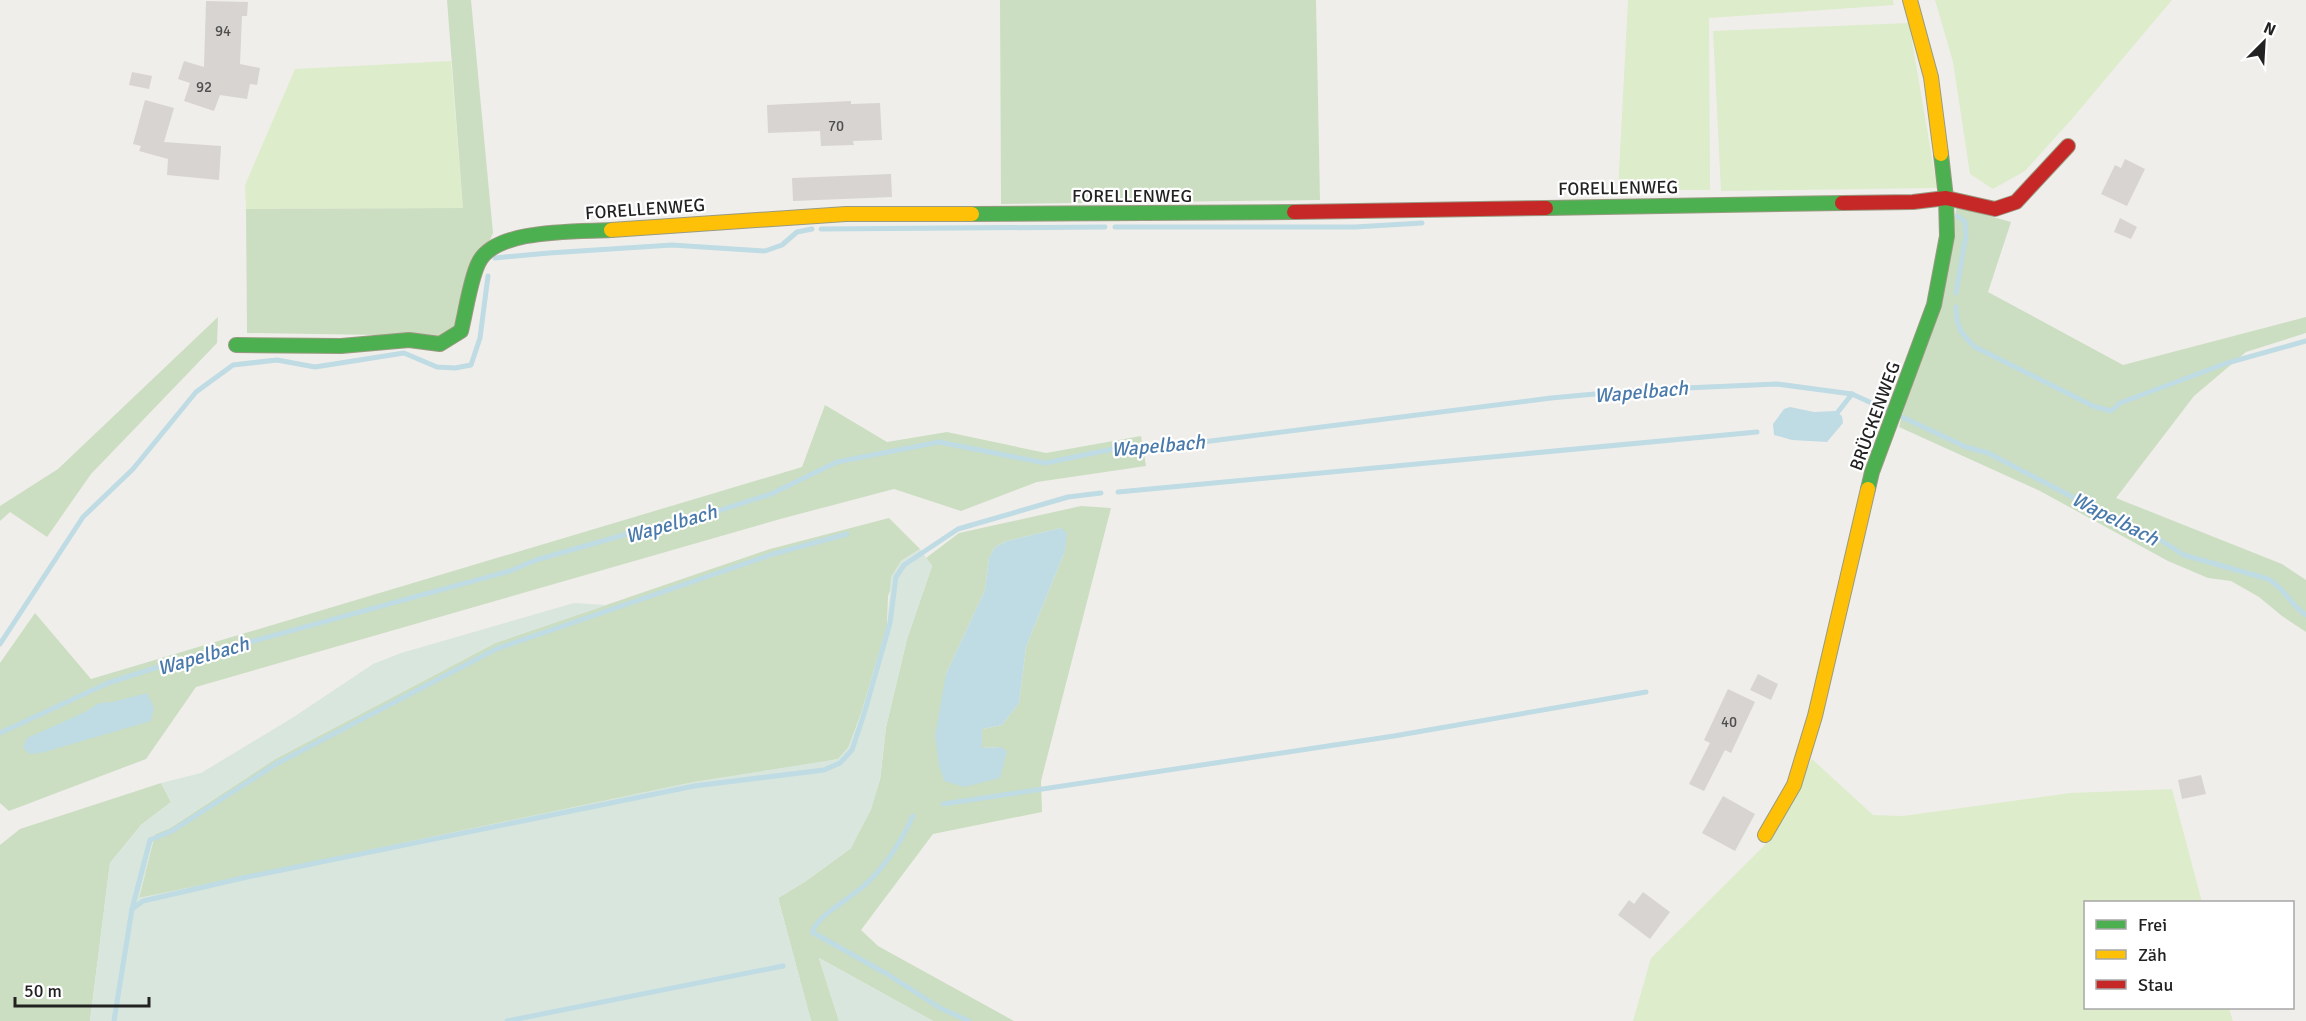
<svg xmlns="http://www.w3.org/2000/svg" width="2306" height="1021" font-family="Signika,sans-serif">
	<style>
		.grass { fill: #ddeccb }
		.forest { fill: #cbdec1; fill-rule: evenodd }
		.wetland { fill: #d9e6de }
		.water { fill: #bfdbe3 }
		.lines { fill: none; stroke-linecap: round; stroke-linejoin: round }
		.stream { stroke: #bfdbe3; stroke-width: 5 }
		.building { fill: #d7d4d2 }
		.fast-casing { stroke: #999a82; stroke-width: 16 }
		.slow-casing { stroke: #999a82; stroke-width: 16 }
		.jam-casing { stroke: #999a82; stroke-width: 16 }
		.fast { stroke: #4caf50; stroke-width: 14 }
		.slow { stroke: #ffc107; stroke-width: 14 }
		.jam { stroke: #c62828; stroke-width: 14 }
		.labels { text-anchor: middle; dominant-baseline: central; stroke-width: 4.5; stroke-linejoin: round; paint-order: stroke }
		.number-label { font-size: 15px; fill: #4f4e4e }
		.street-label { font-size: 18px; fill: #222; stroke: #fff }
		.water-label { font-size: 20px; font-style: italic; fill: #4a7aab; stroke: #fff }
	</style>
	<rect width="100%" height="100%" fill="#f0eeeb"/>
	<!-- grass -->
	<g class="grass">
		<polygon points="1628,0 1893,0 1894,5 1709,18 1710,190 1618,190"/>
		<polygon points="1935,0 2172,0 2071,120 2025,171 1993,189 1970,174 1953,62"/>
		<polygon points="1909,23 1937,188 1721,191 1713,31"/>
		<polygon points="451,61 463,208 246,209 245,185 295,69"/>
		<polygon points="1812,759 1873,815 1903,816 2070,793 2172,789 2202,902 2086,902 2086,1008 2229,1008 2233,1021 1633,1021 1651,958 1766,844"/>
	</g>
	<!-- forest -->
	<g class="forest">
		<polygon points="447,0 471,0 493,233 453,328 439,336 247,333 246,209 463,208"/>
		<polygon points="1000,0 1316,0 1320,200 1001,204"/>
		<polygon points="1957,207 2011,222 1988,292 2123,365 2306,317 2306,333 2246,352 2194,396 2116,498 2282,564 2306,580 2306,632 2282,616 2259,597 2231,581 2208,578 2168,561 2040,491 1899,427"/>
		<polygon points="218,317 217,343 91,474 47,537 10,512 0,521 0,506 58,469"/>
		<polygon points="825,405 887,442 947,432 1046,453 1141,436 1146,466 1037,482 961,511 894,489 784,518 196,687 146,759 9,811 0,803 0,663 35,613 91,679 802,467"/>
		<path d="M1081,506L1111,508L1041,781L1042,812L933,834L861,930L878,946L1014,1021H933L819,958L839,1021H811L778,898L806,881L851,848L880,780L886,727L907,639L932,566L926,558L959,533ZM1061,528L1065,551L1026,647L1019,703L1002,725L982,729V748L1001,747L939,765L946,674L985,590L989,558L995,547L1007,541Z"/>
		<polygon points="889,518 920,549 901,561 888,596 887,626 861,714 848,748 838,759 139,898 155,834 170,828 275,759 495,643 770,549"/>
		<polygon points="161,783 171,802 141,825 110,863 90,1021 0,1021 0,845 20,829"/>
	</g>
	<!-- wetland -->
	<g class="wetland">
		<polygon points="920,549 932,566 907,639 886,727 880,780 871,810 851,848 806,881 778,898 811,1021 90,1021 110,863 141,825 171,802 161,783 201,773 292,718 373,664 401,653 574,603 607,605 495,643 275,759 170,828 155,834 139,898 693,782 838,759 848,748 861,714 887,626 891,577 901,561"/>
		<polygon points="819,958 933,1021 839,1021"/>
	</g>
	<!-- water -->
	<g class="water">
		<polygon points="1790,407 1814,412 1835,411 1842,416 1843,423 1827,442 1792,440 1774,435 1773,424 1784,409"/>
		<polygon points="1061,528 1067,533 1065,551 1026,647 1019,703 1002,725 982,729 982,748 1001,747 1007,751 1000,778 964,787 944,781 939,765 935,736 946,674 985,590 989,558 995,547 1007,541"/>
		<polygon points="147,693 154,708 151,721 41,753 29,754 23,747 27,738 85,712 99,703 112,702"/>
	</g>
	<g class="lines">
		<!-- stream -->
		<g class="stream">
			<polyline points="1115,227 1355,227 1422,223"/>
			<polyline points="821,229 1105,227"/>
			<polyline points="495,258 549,253 672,245 765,251 782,245 797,232 812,229"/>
			<polyline points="1956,293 1966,235 1965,222 1958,216"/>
			<path d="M1956,307C1956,327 1961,334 1975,347L2093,406L2111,411L2120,403L2227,363L2306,341"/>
			<path d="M1900,416L1966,447L1988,453L2132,528L2157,538L2184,555L2268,579C2286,589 2289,604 2306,615"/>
			<polyline points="1834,417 1852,394"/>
			<polyline points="1118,492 1757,432"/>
			<polyline points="0,644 83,517 133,469 196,392 233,365 277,360 315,367 404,353 437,367 455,368 471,365 480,338 488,276"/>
			<polyline points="0,733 108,683 158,667 510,571 536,560 634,532 680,523 771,494 837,462 939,442 1045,463 1118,448 1171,446 1551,398 1639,390 1777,384 1852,394 1887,410"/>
			<polyline points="943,804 1394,736 1646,692"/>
			<path d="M913,816C901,842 887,864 866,884C850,899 819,914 812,932L887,974L940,1008L969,1021"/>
			<polyline points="132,909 143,901 247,877 694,786 824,770 840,763 852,750 864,714 890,623 896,577 904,565 958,529 1068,497 1101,493"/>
			<polyline points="114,1021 132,909 150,840 172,831 276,764 496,649 773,554 847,534"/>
			<polyline points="507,1021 783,966"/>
		</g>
	</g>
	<!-- building -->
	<g class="building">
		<polygon points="206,1 248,2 247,16 242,16 240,64 260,68 257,85 250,84 247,99 220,95 214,111 184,101 190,83 178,79 184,61 204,67"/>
		<polygon points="132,72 152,76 149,89 129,85"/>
		<polygon points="145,100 174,108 164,142 221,146 219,180 167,175 168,159 139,151 141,146 133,144"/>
		<polygon points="851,101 851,104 880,103 882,140 853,141 854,145 821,146 820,131 768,133 767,105"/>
		<polygon points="2125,159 2145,169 2127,206 2101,194 2115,165 2121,168"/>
		<polygon points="891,174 892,197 793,201 792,178"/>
		<polygon points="2120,218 2137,227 2131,239 2114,232"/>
		<polygon points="1758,674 1778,684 1771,700 1750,690"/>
		<polygon points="1728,689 1755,702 1731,753 1725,750 1704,791 1689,784 1710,743 1704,740"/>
		<polygon points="2201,775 2206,794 2182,799 2178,780"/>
		<polygon points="1723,796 1755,814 1735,851 1702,833"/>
		<polygon points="1643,892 1670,912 1650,939 1618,915 1629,900 1634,904"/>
	</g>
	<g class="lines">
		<!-- fast casing -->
		<g class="fast-casing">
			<g id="fast">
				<polyline points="1546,208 1842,203"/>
				<polyline points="972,214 1294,212"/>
				<path d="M236,345L341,346L409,340L440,344L461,331C466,311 470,281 478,264C493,228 577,232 611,230"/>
				<polyline points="1868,489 1872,472 1934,305 1947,236 1946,198 1941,154"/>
			</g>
		</g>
		<!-- slow casing -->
		<g class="slow-casing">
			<g id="slow">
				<polyline points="1910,0 1931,77 1941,154"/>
				<polyline points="611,230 846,214 972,214"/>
				<polyline points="1765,835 1794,785 1815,716 1868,489"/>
			</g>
		</g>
		<!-- jam casing -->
		<g class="jam-casing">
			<g id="jam">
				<polyline points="1842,203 1913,202 1946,198 1995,209 2016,202 2068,146"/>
				<polyline points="1294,212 1546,208"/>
			</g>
		</g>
		<!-- fast -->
		<use href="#fast" class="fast"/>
		<!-- slow -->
		<use href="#slow" class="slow"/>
		<!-- jam -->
		<use href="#jam" class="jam"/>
	</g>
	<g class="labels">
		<!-- number labels -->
		<g class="number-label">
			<text x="223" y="31">94</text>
			<text x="204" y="87">92</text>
			<text x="836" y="126">70</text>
			<text x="1729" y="722">40</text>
		</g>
		<!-- street labels -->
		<g class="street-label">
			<text transform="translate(1618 188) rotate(-1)">FORELLENWEG</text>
			<text x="1132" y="196">FORELLENWEG</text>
			<text transform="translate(645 209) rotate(-4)">FORELLENWEG</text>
			<text transform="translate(1875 416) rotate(-70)">BRÜCKENWEG</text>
		</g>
		<!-- water labels -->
		<g class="water-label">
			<text transform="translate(1641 392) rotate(-5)">Wapelbach</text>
			<text transform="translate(1158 446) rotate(-5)">Wapelbach</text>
			<text transform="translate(2115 519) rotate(27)">Wapelbach</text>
			<text transform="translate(671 524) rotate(-16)">Wapelbach</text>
			<text transform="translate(203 656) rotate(-16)">Wapelbach</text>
		</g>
	</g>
	<!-- legend -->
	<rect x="2084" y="901" width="210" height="108" fill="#ffffff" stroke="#a7a7a7" stroke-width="1.5"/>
	<rect x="2096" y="920" width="30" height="9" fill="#4caf50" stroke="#a7a7a7" stroke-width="1.5"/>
	<text x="2138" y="931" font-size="18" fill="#222222">Frei</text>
	<rect x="2096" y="950" width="30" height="9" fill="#ffc107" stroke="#a7a7a7" stroke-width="1.5"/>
	<text x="2138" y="961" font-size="18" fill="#222222">Zäh</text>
	<rect x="2096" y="980" width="30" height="9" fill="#c62828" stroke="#a7a7a7" stroke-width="1.5"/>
	<text x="2138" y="991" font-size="18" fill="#222222">Stau</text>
	<!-- north arrow -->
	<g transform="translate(2264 42) rotate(24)" stroke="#ffffff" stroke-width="4.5" paint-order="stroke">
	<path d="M0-4.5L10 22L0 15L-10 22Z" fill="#222222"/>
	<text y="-9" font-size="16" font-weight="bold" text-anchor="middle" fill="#222222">N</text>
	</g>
	<!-- scale -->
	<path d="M15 997v9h134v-9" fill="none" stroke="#222222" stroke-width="3"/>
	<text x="24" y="997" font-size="18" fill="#222222" stroke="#ffffff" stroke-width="4.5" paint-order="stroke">50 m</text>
</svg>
